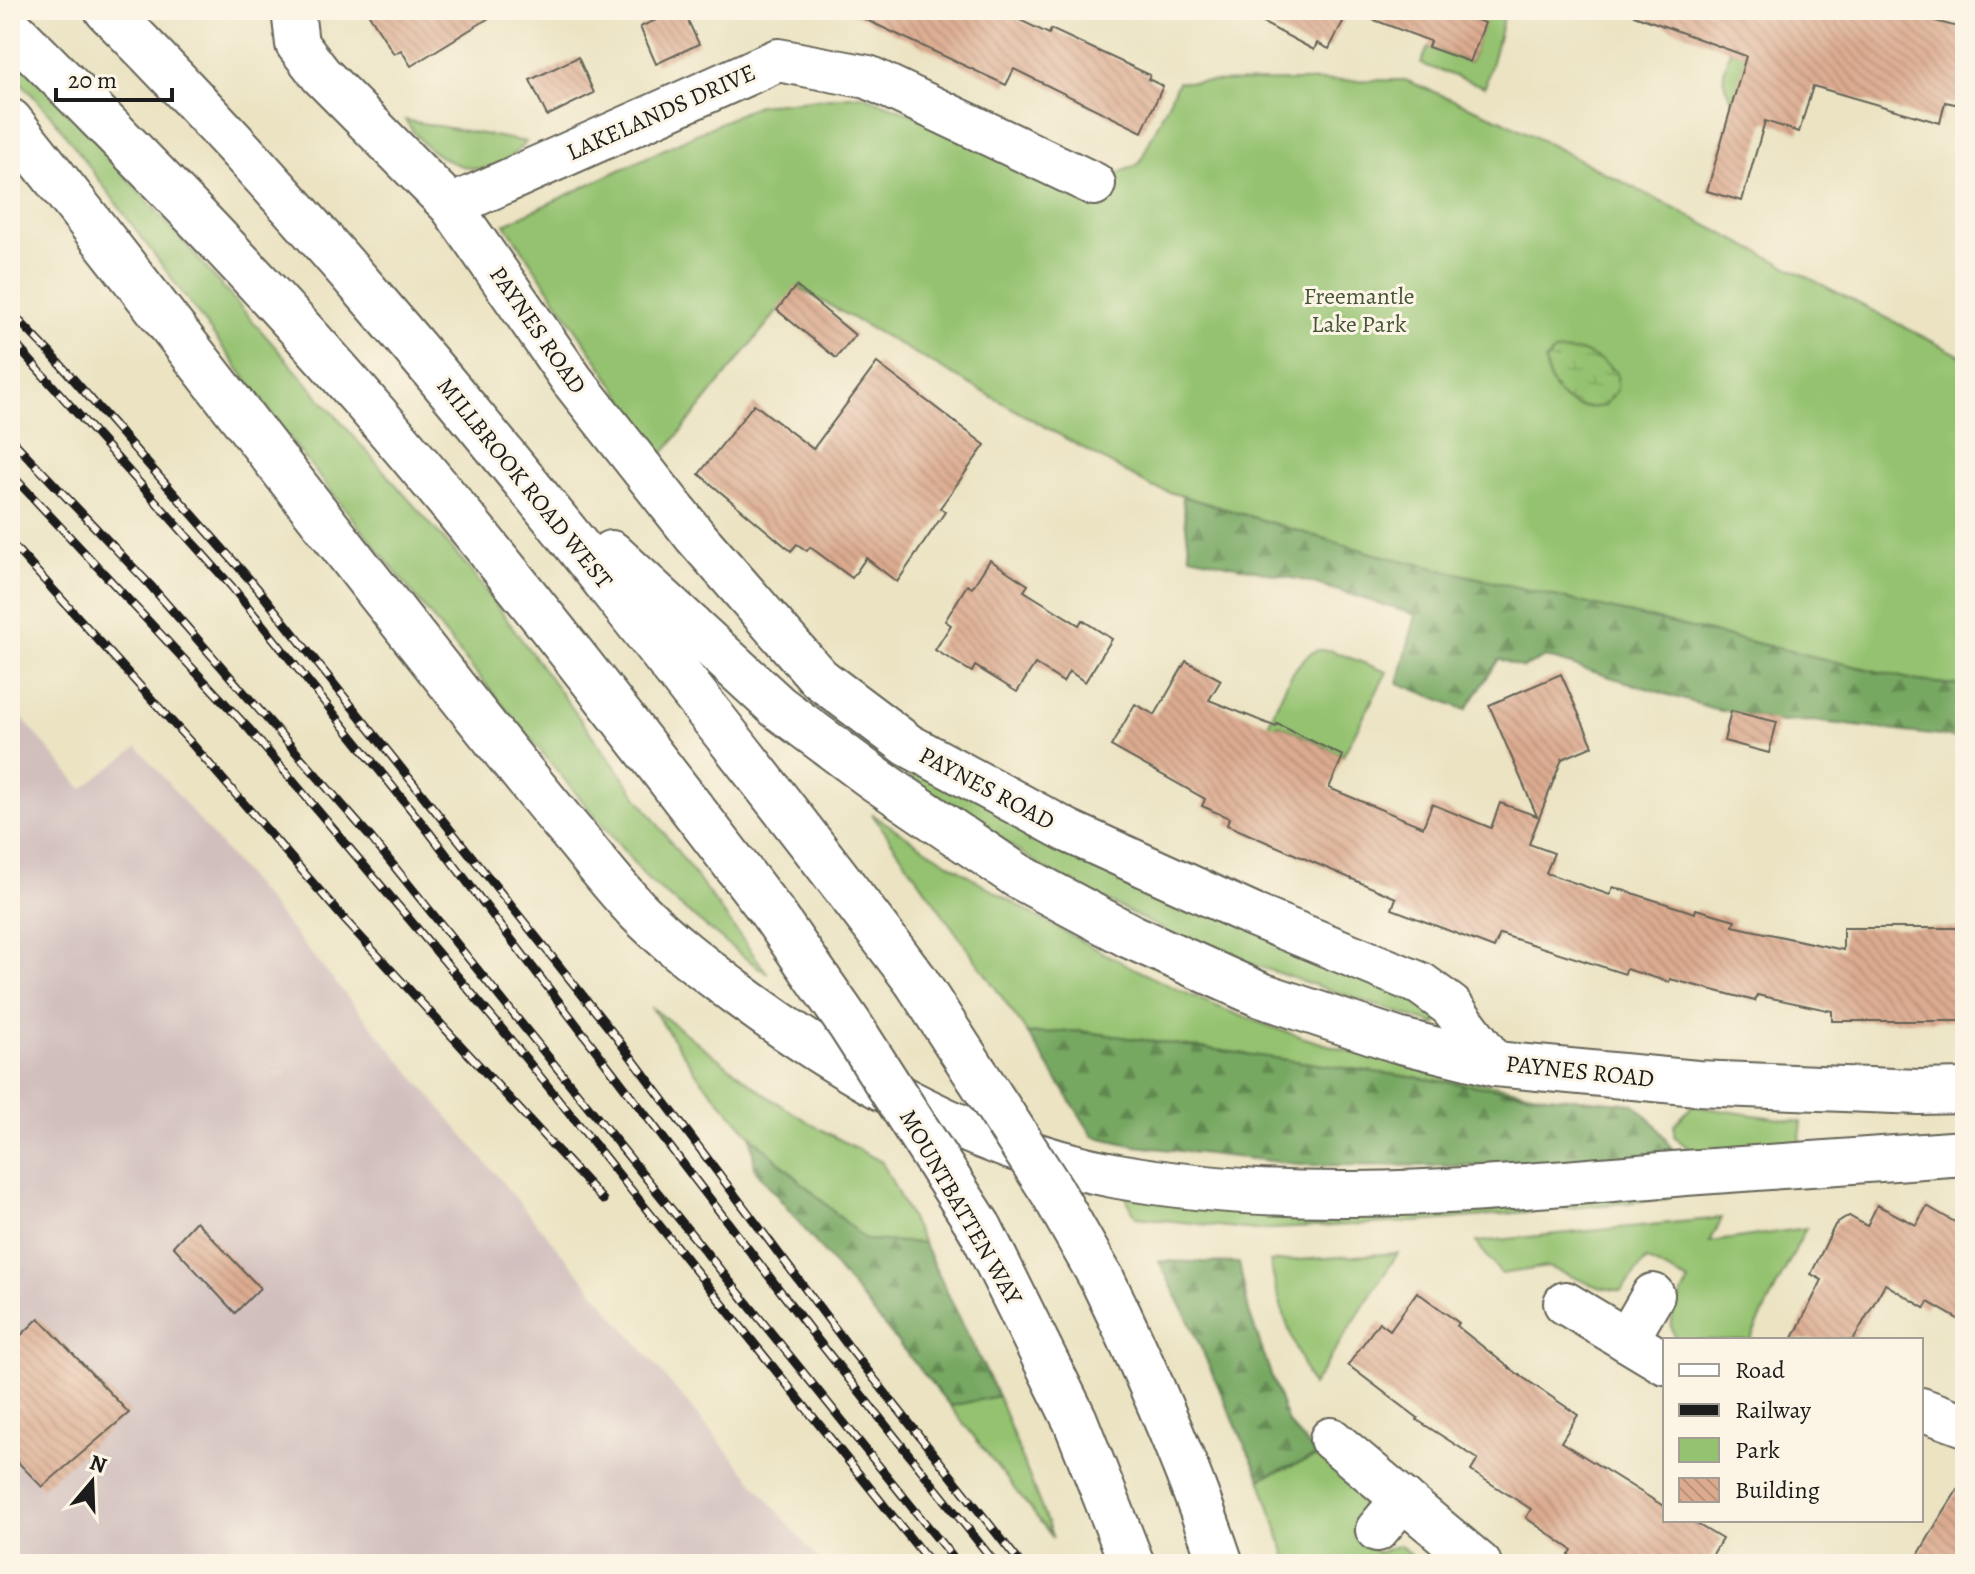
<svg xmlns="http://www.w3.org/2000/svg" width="1975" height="1574" font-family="Alegreya,serif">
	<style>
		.industrial { fill: #d1bfbe }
		.green { fill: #94c270; stroke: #586f46; stroke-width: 2 }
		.forest { fill: url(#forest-firs); stroke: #4a623f; stroke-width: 2 }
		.wetland { fill: url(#wetland-marsh); stroke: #586f46; stroke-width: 2 }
		.building { fill: url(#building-back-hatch) }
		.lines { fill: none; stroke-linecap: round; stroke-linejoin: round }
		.minor-casing { stroke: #646256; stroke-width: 46 }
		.tertiary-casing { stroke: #646256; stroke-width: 48 }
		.trunk-casing { stroke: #646256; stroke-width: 48 }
		.minor { stroke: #fff; stroke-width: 42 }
		.tertiary { stroke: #fff; stroke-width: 44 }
		.trunk { stroke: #fff; stroke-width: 44 }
		.rail-casing { stroke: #1c1c1c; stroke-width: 9 }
		.rail { stroke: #fcf5e5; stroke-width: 6; stroke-dasharray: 18; stroke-linecap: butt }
		.trunk-bridge-casing { stroke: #646256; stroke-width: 48; stroke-linecap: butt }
		.trunk-bridge { stroke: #fff; stroke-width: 44 }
		.labels { text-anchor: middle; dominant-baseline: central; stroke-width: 6; stroke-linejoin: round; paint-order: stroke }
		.street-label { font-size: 24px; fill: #1c1c1c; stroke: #fcf5e5 }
		.park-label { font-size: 24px; fill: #465639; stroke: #fcf5e5 }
	</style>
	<defs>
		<pattern id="forest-firs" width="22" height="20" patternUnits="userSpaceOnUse" patternTransform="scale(2)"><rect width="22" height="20" fill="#77a862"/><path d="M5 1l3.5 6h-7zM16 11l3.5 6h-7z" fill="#618850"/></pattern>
		<pattern id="wetland-marsh" width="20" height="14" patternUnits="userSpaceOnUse" patternTransform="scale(2)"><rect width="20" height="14" fill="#94c270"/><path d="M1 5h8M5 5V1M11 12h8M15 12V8" fill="none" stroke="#7fa660"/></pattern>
		<pattern id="building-back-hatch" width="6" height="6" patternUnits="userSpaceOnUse" patternTransform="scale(2)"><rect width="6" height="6" fill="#dbaa8f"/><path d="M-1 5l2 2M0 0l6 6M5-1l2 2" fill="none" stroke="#bb927b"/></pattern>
	</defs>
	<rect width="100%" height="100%" fill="#fcf5e5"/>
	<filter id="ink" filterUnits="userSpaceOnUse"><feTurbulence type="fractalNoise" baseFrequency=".0125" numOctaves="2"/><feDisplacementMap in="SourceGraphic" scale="16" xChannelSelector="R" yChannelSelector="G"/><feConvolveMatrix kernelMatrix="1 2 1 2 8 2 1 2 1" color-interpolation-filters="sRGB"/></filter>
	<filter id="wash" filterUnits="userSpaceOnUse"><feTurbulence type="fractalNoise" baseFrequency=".006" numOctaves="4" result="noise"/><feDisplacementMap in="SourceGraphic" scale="32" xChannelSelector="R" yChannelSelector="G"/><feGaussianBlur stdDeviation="1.8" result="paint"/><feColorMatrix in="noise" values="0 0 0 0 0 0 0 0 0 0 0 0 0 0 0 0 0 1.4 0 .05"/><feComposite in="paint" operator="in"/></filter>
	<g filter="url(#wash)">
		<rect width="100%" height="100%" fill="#ebe3c2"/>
		<!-- industrial -->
		<polygon class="industrial" points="10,703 82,789 138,747 822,1564 10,1564"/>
		<!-- green -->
		<g class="green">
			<polygon points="1465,10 1506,10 1485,87 1421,64 1428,47 1470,62 1484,23 1463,15"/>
			<polygon points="10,44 468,567 768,974 741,955 648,880 476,673 300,452 54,119 10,70"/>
			<path d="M1730,50L1754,57L1733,100C1719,83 1723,70 1730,50Z"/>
			<polygon points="1405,80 1502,120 1965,358 1965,686 1918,681 1375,554 1152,487 797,287 658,460 641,425 505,224 758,105 862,95 1094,184 1139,164 1178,82"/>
			<path d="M405,120L526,142C519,150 511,158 502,164C478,177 443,162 425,145C417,138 411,128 405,120Z"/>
			<path d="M1317,650H1330L1387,672L1343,756L1278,724L1275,728L1268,725C1280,700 1291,661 1317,650Z"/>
			<polygon points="896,754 1439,1012 1436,1025 1193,945 1045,869 889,763"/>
			<path d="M872,814C984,887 1097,957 1221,1008C1326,1051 1437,1074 1548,1096L1079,1031L1028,1034Z"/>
			<polygon points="651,1007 770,1098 818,1128 882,1162 923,1243 865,1240 751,1136 699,1077"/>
			<polygon points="1692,1106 1802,1122 1799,1147 1697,1156 1674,1136 1674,1125"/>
			<polygon points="1673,1184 1667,1199 1430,1221 1254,1230 1136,1217 1123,1192"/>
			<path d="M1722,1218L1710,1242L1806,1228L1750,1340H1677C1663,1320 1680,1299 1689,1281L1646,1260L1621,1291L1598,1287L1548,1267L1501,1274L1476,1242Z"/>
			<path d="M1398,1253L1312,1386C1293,1345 1279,1305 1270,1262Z"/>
			<polygon points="998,1396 1053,1538 950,1406"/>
			<polygon points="1318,1456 1366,1495 1353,1532 1377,1553 1400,1545 1419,1564 1289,1564 1260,1478"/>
		</g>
		<!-- forest -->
		<g class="forest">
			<polygon points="1182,496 1375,554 1918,681 1965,686 1965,739 1812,721 1777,722 1732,711 1721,711 1545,657 1523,668 1499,659 1466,710 1398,683 1416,615 1310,582 1190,556"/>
			<polygon points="1079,1031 1548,1096 1634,1104 1656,1125 1677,1156 1478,1166 1308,1165 1135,1146 1093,1136 1028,1034"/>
			<polygon points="751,1136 865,1240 923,1243 998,1396 950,1406 755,1169"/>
			<polygon points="1159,1261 1239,1263 1249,1312 1288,1423 1318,1456 1260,1478 1186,1315"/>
		</g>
		<!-- wetland -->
		<path class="wetland" d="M1580,351L1602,361L1617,373V390L1604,406C1569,413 1550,393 1545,361L1554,352Z"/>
		<g id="blocks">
			<!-- building -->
			<g class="building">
				<polygon points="366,10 502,10 411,66 401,50 394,54"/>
				<polygon points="678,10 683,10 699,44 656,64 640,27"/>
				<polygon points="845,10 999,10 1049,34 1051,29 1150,75 1148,79 1163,86 1142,132 1014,69 1006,85"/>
				<polygon points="1239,10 1349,10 1329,49 1317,43 1314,50"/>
				<polygon points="1356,10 1450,10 1485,23 1470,62 1428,47 1430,41 1356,13"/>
				<polygon points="1635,10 1894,10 1965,29 1965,106 1945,102 1940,123 1813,86 1799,132 1765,121 1742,201 1707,191 1746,56 1634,15"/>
				<polygon points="578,57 594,93 547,116 530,80"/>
				<polygon points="796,286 855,335 836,358 777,310"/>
				<polygon points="877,363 985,445 940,508 945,512 897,582 866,558 852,578 810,547 807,551 797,544 791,551 699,474 754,404 813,449"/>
				<polygon points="990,560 1028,585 1024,591 1079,625 1082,620 1112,639 1085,682 1069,671 1063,682 1035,664 1017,692 975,666 972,672 935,650 951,625 945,621 967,585 972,588"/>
				<polygon points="1186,661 1221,680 1209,700 1276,727 1277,724 1343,756 1329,788 1423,827 1432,804 1491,828 1500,803 1537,816 1489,705 1561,674 1593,746 1562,759 1529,844 1554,853 1546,873 1610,895 1613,887 1695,913 1696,909 1735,920 1733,926 1843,950 1843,928 1965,928 1965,1021 1832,1021 1832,1011 1757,995 1755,1001 1670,979 1669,982 1626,969 1625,974 1500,934 1494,948 1392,909 1396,898 1227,825 1229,818 1202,806 1205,799 1111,746 1135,704 1155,715"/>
				<polygon points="1731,711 1777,722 1769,753 1724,741"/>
				<polygon points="1877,1205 1916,1225 1927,1206 1965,1228 1965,1323 1928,1302 1925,1308 1885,1284 1853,1340 1792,1340 1822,1280 1811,1274 1835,1225 1849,1216 1867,1226"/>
				<polygon points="196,1221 260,1288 235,1313 173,1246"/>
				<polygon points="1417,1292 1459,1323 1457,1326 1512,1370 1578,1415 1561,1442 1665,1507 1665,1520 1690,1520 1722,1539 1707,1564 1563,1564 1572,1550 1526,1518 1531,1509 1471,1471 1478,1459 1417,1420 1418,1418 1348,1365 1379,1322 1390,1330"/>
				<polygon points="39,1318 129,1413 42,1487 10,1454 10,1346"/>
				<polygon points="1965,1478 1965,1564 1913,1564 1939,1519"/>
			</g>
		</g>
	</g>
	<g filter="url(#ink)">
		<use href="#blocks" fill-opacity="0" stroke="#646256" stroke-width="2"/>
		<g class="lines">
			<!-- minor casing -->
			<g class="minor-casing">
				<g id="minor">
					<polyline points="293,10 297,44 321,75 451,206 572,380 695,536 819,678 908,745 1068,831 1255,916 1421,984 1451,1006 1495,1064"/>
					<polyline points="451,206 778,60 868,77 1094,184"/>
					<polyline points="1565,1303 1665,1363"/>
					<polyline points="1627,1340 1653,1295"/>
					<polyline points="1921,1409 1965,1425"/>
					<polyline points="1331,1439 1480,1564"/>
					<polyline points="1377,1530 1403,1499"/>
				</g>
			</g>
			<!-- tertiary casing -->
			<g class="tertiary-casing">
				<polyline id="tertiary" points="1495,1064 1697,1083 1919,1092 1965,1091"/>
			</g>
			<!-- trunk casing -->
			<g class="trunk-casing">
				<g id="trunk">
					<path d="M107,10C295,199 466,405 631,614C727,735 823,857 916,981"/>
					<path d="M10,28C141,158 271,291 391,432C524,588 648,751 773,914"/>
					<path d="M10,121C128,269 244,420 361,570C429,656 496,742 566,826C589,853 611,883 636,909C667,941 703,968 739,995C851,1078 979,1151 1118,1176C1310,1211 1506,1187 1699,1172C1787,1165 1876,1160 1965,1153"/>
					<polyline points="611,553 778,707 875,779 1018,876 1130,936 1261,995 1397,1040 1495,1064"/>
					<polyline points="980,1228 1075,1420 1132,1564"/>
					<path d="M1102,1279C1147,1372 1188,1466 1221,1564"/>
				</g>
			</g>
			<!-- minor -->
			<use href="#minor" class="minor"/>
			<!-- tertiary -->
			<use href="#tertiary" class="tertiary"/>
			<!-- trunk -->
			<use href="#trunk" class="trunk"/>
			<!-- rail casing -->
			<g class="rail-casing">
				<g id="rail">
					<polyline points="10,311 53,356 258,589 616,1037 852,1351 1021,1564"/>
					<polyline points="10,338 232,587 429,832 817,1339 996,1564"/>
					<polyline points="10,438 150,585 372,839 958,1564"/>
					<polyline points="10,473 249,729 506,1034 931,1564"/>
					<polyline points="10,542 192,744 345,920 603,1200"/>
				</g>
			</g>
			<!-- rail -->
			<use href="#rail" class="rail"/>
			<!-- trunk-bridge casing -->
			<g class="trunk-bridge-casing">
				<g id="trunk-bridge">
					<polyline points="773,914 850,1025 980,1228"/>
					<polyline points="916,981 1052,1191 1102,1279"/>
				</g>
			</g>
			<!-- trunk-bridge -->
			<use href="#trunk-bridge" class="trunk-bridge"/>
		</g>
	</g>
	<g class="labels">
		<!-- street labels -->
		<g class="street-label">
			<text transform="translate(661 112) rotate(-24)">LAKELANDS DRIVE</text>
			<text transform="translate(538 330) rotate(55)">PAYNES ROAD</text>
			<text transform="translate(525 483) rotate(51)">MILLBROOK ROAD WEST</text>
			<text transform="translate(987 788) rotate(28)">PAYNES ROAD</text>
			<text transform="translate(1580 1071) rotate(6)">PAYNES ROAD</text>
			<text transform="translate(961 1207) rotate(60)">MOUNTBATTEN WAY</text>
		</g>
		<!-- park labels -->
		<g class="park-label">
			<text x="1359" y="296">Freemantle<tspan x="1359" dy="28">Lake Park</tspan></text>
		</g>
	</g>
	<!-- margin -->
	<rect width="1975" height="1574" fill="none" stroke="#fcf5e5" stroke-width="40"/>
	<!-- legend -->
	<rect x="1663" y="1338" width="260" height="184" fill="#fcf5e5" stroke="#a29e95" stroke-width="2"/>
	<rect x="1679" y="1364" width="40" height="12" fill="#ffffff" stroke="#a29e95" stroke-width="2"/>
	<text x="1735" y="1378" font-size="24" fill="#1c1c1c">Road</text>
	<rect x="1679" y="1404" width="40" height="12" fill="#1c1c1c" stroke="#a29e95" stroke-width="2"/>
	<text x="1735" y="1418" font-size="24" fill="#1c1c1c">Railway</text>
	<rect x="1679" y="1438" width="40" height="24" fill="#94c270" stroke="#a29e95" stroke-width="2"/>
	<text x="1735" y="1458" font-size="24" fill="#1c1c1c">Park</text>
	<rect x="1679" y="1478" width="40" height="24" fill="url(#building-back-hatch)" stroke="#a29e95" stroke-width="2"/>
	<text x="1735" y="1498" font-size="24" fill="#1c1c1c">Building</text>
	<!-- north arrow -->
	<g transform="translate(92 1482) rotate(19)" stroke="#fcf5e5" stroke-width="6" paint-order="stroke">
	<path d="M0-6L14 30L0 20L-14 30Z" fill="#1c1c1c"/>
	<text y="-12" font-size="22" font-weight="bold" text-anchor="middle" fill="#1c1c1c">N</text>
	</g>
	<!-- scale -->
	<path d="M56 88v12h116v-12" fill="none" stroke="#1c1c1c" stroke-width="4"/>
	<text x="68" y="88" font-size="24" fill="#1c1c1c" stroke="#fcf5e5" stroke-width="6" paint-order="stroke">20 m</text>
</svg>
